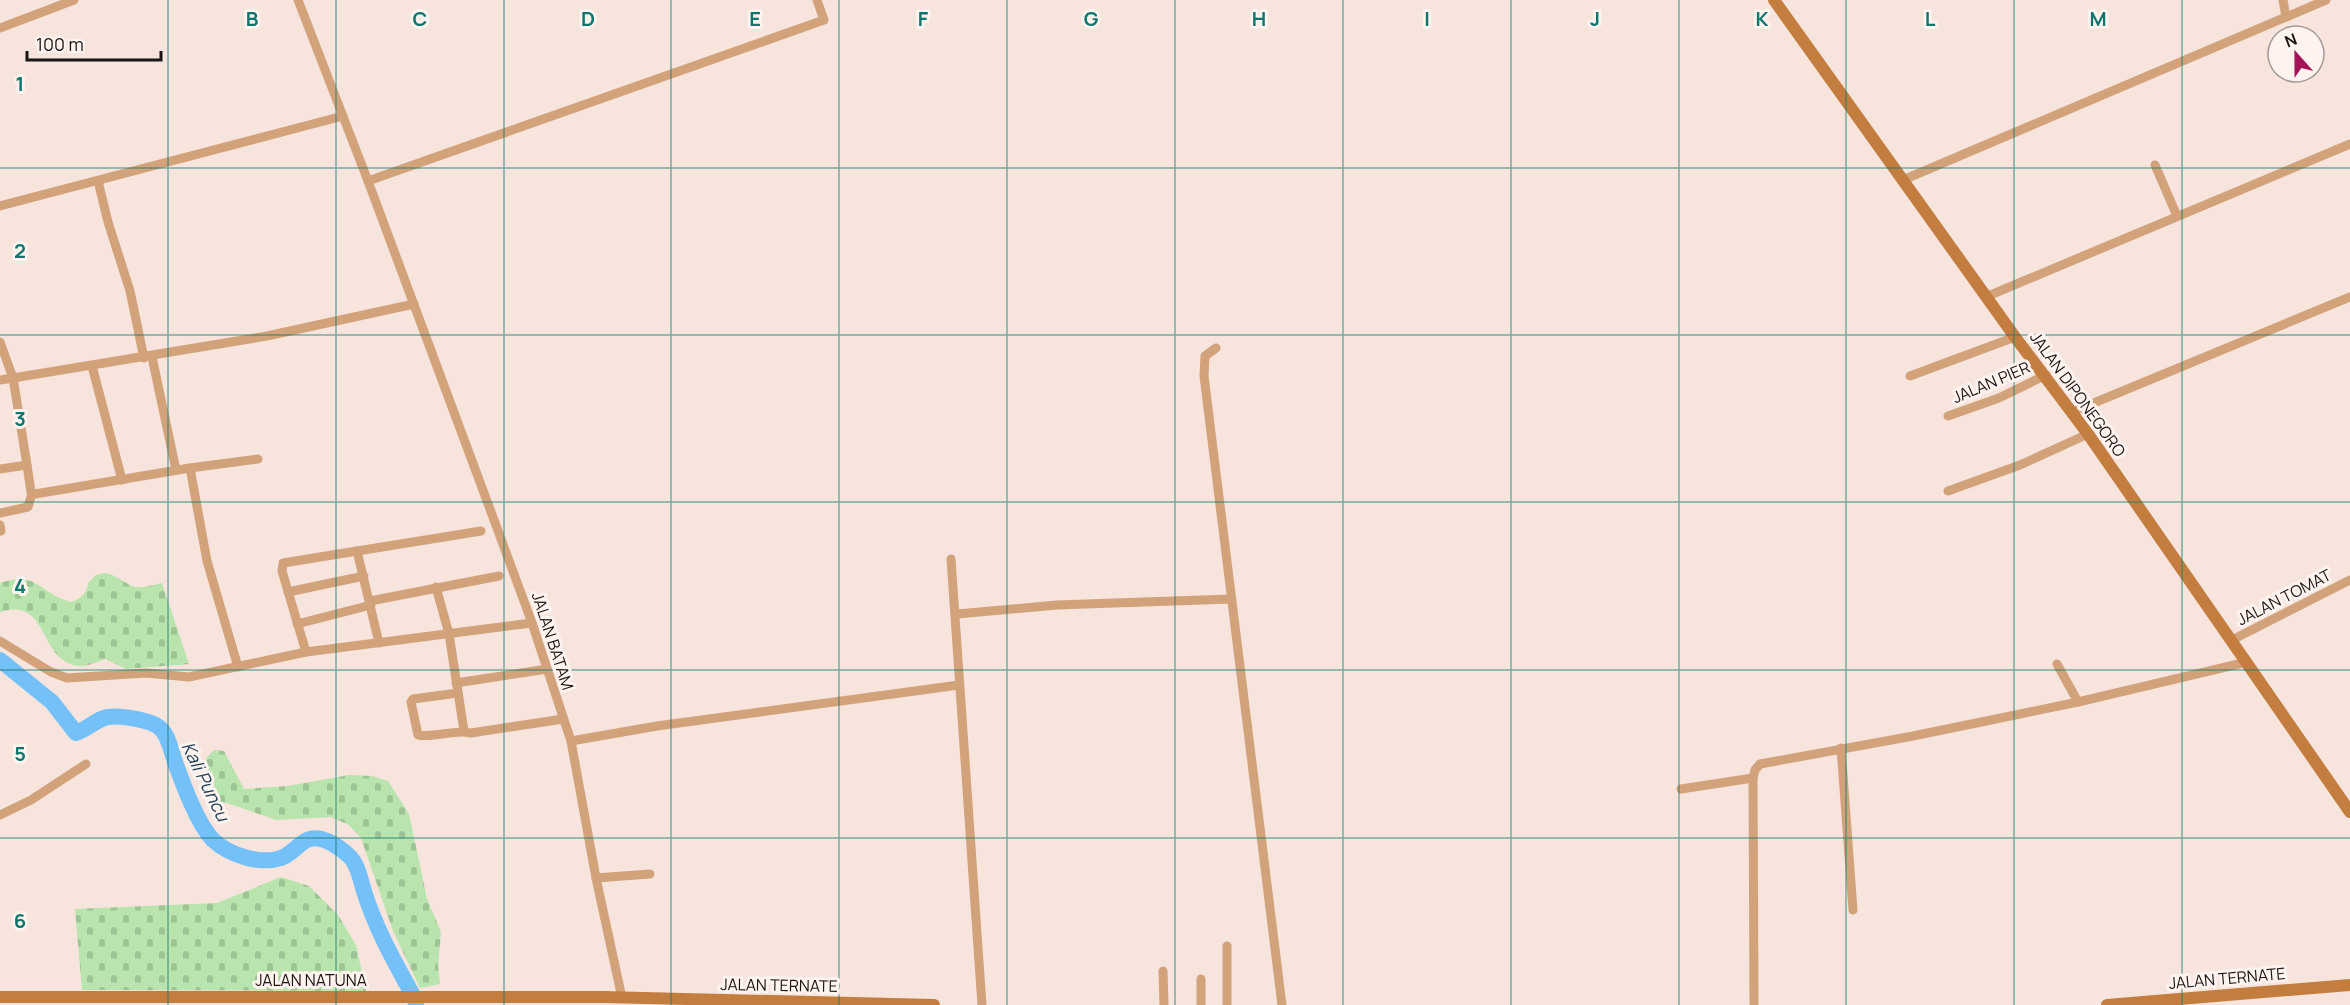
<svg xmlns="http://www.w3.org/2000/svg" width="2350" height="1005" font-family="Manrope,sans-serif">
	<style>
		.cemetery { fill: url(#cemetery-stones) }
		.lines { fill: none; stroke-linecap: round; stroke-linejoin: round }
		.river { stroke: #74c1f9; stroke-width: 16 }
		.street { stroke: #d2a27b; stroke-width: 9 }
		.secondary { stroke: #c37e3f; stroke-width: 12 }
		.grid { fill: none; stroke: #0f766e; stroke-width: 1.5; stroke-opacity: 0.55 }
		.labels { text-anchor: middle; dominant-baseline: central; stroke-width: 6; stroke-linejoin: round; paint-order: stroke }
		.street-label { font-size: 16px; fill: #1b1513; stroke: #fef3ee }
		.water-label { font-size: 18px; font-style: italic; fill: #1b3c53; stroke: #fef3ee }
		.grid-label { font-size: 20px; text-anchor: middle; font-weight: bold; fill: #0f766e; stroke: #fef3ee; stroke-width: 6; stroke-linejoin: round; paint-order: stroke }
	</style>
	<defs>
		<pattern id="cemetery-stones" width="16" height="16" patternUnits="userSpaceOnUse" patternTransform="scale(1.5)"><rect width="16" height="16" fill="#b9e4ad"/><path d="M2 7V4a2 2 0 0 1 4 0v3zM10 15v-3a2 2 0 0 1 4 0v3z" fill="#9ec394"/></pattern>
	</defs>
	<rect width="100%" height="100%" fill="#f6e4dd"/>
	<!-- cemetery -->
	<g class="cemetery">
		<path d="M105,573C115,575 119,579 128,584C138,591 151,585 162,583L189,664L126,669L105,659C97,662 87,667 78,666C37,660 50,596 0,612V583C40,571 39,594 71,602C81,598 87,594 88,583L96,575Z"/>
		<path d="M214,750L224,751L244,789L288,786L349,775L372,776L388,781L409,814L427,899L441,932L438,965L440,984L420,988L393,931L361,838L349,825L331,817L276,820L230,804L205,798C200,776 197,767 214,750Z"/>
		<polygon points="281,877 309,886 338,915 356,945 366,991 82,990 75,909 217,903"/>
	</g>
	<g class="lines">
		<!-- river -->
		<path class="river" d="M0,660L52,702L76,733C88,729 96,719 108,717C120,715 153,720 161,729C169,737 171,751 175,762C183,784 197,823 213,840C229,855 260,865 281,858C291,855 298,844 307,840C321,834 338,846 348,855C357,862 360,877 363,888C375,928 395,963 415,999L416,1005"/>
		<!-- street -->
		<g class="street">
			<polyline points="298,0 368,181 497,528 532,623 571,741 596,878 622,998"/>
			<polyline points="2283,0 2286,17"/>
			<polyline points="0,28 74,0"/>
			<polyline points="2155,165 2177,216"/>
			<polyline points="1903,180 2326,0"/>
			<polyline points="98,181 108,222 130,291 144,358"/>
			<polyline points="368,181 824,20 817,0"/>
			<polyline points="0,206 343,116"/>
			<polyline points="1988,296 2350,144"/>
			<polyline points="0,342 13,378 267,336 414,304"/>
			<polyline points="1216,348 1205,356 1204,376 1282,1005"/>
			<polyline points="152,357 176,470"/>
			<polyline points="92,366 122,480"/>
			<polyline points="1910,376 2015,337"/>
			<polyline points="0,380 13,378 27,465"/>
			<polyline points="2072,412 2350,297"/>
			<polyline points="1948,416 1999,398 2046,375"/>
			<polyline points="190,468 207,561 238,667"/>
			<polyline points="0,469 27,465 31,492 35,494 190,468 258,459"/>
			<polyline points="1948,491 2020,465 2088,434"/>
			<polyline points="0,513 28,507 32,493"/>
			<polyline points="0,525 1,531"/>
			<polyline points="357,551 379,643"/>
			<polyline points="951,559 982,1005"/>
			<polyline points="436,587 449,634 464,731"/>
			<polyline points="288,592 364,576"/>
			<polyline points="370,601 499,576"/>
			<polyline points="957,614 1057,605 1231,599"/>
			<polyline points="297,624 371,605"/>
			<polyline points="2232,640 2350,580"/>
			<polyline points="0,641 51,672 67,678 146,673 189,677 306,652 532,623"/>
			<polyline points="306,652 282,571 283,563 481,531"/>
			<polyline points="2057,664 2078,702"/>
			<polyline points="456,683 547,669"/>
			<path d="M458,693L413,699L411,702L418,735C436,738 454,729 471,733L563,719"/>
			<polyline points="571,741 657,726 959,685"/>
			<polyline points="1841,748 1853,910"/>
			<polyline points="1681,789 1753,778"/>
			<polyline points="0,815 31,800 86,764"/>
			<polyline points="596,878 650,874"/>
			<polyline points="1227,946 1227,1005"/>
			<polyline points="1163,971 1164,1005"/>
			<polyline points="1201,979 1201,1005"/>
			<polyline points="1754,1005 1753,778 1755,770 1760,764 1913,736 2078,702 2247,662"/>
		</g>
		<!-- secondary -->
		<g class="secondary">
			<polyline points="1774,0 2015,337 2088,434 2350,812"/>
			<polyline points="0,997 604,997 934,1005"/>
			<polyline points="2107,1005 2350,985"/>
		</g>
	</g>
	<!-- grid -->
	<path class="grid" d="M168,0V1005M336,0V1005M504,0V1005M671,0V1005M839,0V1005M1007,0V1005M1175,0V1005M1343,0V1005M1511,0V1005M1679,0V1005M1846,0V1005M2014,0V1005M2182,0V1005M0,168H2350M0,335H2350M0,502H2350M0,670H2350M0,838H2350"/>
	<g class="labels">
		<!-- street labels -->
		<g class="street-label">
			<text transform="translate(1991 382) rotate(-23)">JALAN PIER</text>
			<text transform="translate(2078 394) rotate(54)">JALAN DIPONEGORO</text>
			<text transform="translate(2284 597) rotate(-27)">JALAN TOMAT</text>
			<text transform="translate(553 641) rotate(72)">JALAN BATAM</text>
			<text transform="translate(2227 978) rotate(-5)">JALAN TERNATE</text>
			<text x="311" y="980">JALAN NATUNA</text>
			<text transform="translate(779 985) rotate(1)">JALAN TERNATE</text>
		</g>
		<!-- water labels -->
		<g class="water-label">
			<text transform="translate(206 781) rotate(64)">Kali Puncu</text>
		</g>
	</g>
	<g class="grid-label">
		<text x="252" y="26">B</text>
		<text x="420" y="26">C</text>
		<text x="588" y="26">D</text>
		<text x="755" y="26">E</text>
		<text x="923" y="26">F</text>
		<text x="1091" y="26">G</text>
		<text x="1259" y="26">H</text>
		<text x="1427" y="26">I</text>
		<text x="1595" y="26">J</text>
		<text x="1762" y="26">K</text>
		<text x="1930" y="26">L</text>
		<text x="2098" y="26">M</text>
		<text x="20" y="91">1</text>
		<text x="20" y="258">2</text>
		<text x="20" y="426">3</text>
		<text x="20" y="593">4</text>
		<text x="20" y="761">5</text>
		<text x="20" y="928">6</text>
	</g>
	<!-- north arrow -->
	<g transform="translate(2296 54) rotate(339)"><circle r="28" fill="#fef3ee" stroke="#a39a96" stroke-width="1.5"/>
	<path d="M0-4.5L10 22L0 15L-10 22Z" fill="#a31458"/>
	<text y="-9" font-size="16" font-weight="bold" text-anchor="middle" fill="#1b1513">N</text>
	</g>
	<!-- scale -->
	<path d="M27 51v9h134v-9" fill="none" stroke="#1b1513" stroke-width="3"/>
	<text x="36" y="51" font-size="18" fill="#1b1513" stroke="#fef3ee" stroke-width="4.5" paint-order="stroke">100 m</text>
</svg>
